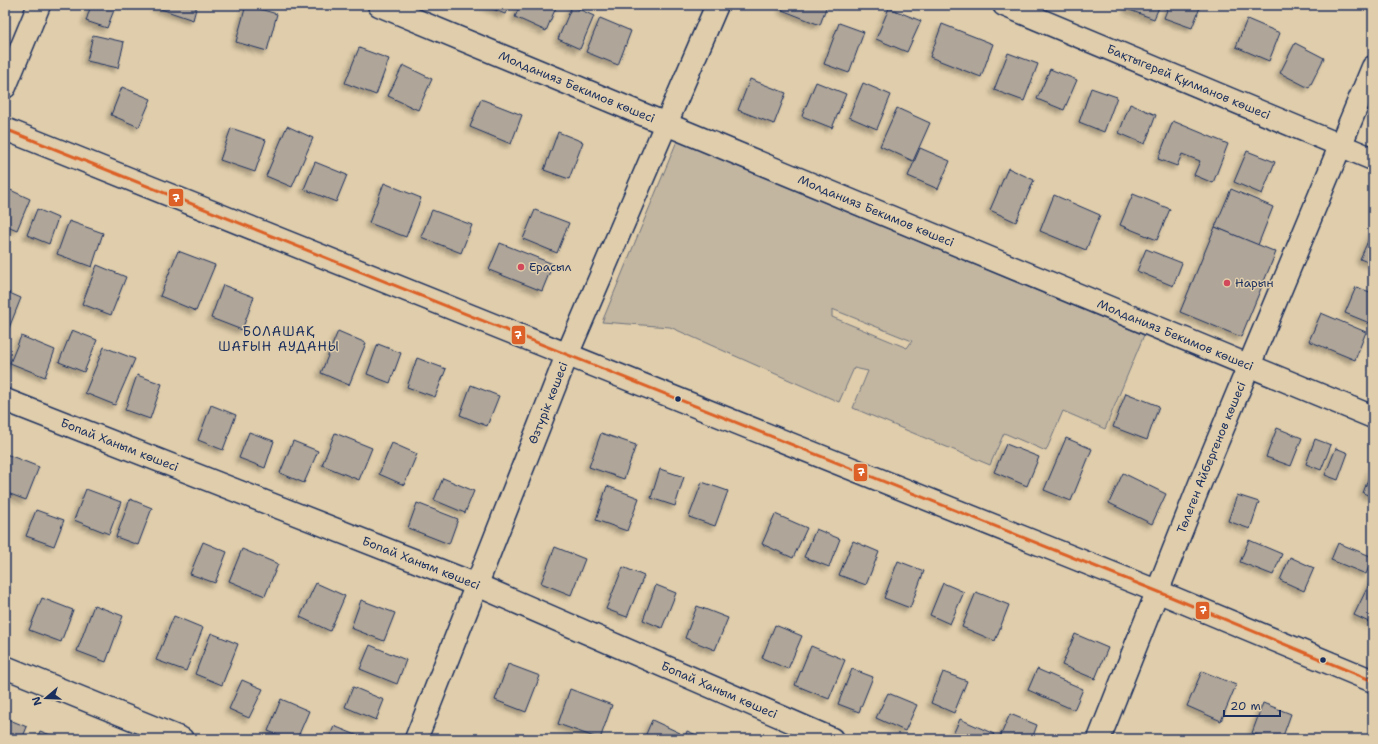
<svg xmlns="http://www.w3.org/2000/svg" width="1378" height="744" font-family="'Shantell Sans',sans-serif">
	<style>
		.green { fill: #c2b6a0; stroke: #6e727f; fill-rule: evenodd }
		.building { fill: #afa598; stroke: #1b2f5e; filter: url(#shadow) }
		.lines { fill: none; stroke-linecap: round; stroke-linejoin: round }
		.minor-casing { stroke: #1b2f5e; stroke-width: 25 }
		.tertiary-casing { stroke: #1b2f5e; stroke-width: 25 }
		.minor { stroke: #dfcdab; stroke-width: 22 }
		.tertiary { stroke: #dfcdab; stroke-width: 22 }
		.bus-1-casing { stroke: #dfcdab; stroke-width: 6 }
		.bus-1 { stroke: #dc6028; stroke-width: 3 }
		.poi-dot { fill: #d1495b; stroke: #dfcdab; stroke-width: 1.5 }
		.bus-dot { fill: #1b2f5e; stroke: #dfcdab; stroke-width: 1.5 }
		.labels { text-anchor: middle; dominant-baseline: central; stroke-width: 3; stroke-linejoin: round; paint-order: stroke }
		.street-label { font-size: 12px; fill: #1b2f5e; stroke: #dfcdab }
		.poi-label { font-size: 12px; fill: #1b2f5e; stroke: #dfcdab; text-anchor: start }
		.neighbourhood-label { font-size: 13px; letter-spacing: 1px; fill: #1b2f5e; stroke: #dfcdab }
		.line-badge { stroke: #dfcdab; stroke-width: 1.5 }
		.badge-label { font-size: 11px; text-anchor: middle; font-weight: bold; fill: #fff }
	</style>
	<defs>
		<filter id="shadow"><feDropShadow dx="-3.5" dy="3.5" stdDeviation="2" flood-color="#0004"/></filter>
	</defs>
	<rect width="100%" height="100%" fill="#dfcdab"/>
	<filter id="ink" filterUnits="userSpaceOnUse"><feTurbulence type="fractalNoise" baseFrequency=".025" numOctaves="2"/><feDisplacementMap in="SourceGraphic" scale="8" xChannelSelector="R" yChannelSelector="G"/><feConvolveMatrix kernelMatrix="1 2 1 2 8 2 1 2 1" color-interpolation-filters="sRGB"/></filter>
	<g filter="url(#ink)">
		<!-- green -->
		<path class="green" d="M677,141L1144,335L1105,429L1063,411L1046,451L1004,433L990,465L853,408L868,371L854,368L839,402L670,327L602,322ZM832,309L912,341L907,348L832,317Z"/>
		<!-- building -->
		<g class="building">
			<polygon points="91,5 116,5 107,28 86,21"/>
			<polygon points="156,5 197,5 193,20 155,7"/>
			<polygon points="246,5 277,14 267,51 236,42"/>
			<polygon points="483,5 510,5 505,14"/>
			<polygon points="520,5 557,5 546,31 515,17"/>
			<polygon points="784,5 827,5 820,25 782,10"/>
			<polygon points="1128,5 1160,5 1154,19 1127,9"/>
			<polygon points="1169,5 1201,5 1192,28 1164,18"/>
			<polygon points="572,6 594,16 580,49 558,39"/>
			<polygon points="889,8 921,21 907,52 876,39"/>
			<polygon points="600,18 631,31 618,65 586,52"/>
			<polygon points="1247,19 1280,33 1269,61 1236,47"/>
			<polygon points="839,23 864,32 849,73 824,64"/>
			<polygon points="942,24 993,44 981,77 930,57"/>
			<polygon points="93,35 124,42 118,68 87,61"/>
			<polygon points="1295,43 1324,58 1309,88 1280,73"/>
			<polygon points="359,48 389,59 376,95 345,83"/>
			<polygon points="1008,53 1038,64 1024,101 994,90"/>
			<polygon points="403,65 432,79 418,110 388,96"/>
			<polygon points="1050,69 1077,80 1064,110 1037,99"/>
			<polygon points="750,79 786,93 774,124 738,110"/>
			<polygon points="816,82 846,94 832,128 802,116"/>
			<polygon points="863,83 891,95 877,129 849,117"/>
			<polygon points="122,87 151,99 139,127 111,115"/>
			<polygon points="1091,88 1117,97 1104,132 1079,122"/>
			<polygon points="481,99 522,115 511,144 470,127"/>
			<polygon points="1130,104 1156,115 1145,144 1119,133"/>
			<polygon points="897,108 930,123 913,161 880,146"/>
			<polygon points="1173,121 1228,144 1213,183 1194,175 1200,161 1182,154 1177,166 1158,159"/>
			<polygon points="287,126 313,138 292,187 266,176"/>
			<polygon points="231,128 266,140 255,172 220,160"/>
			<polygon points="558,132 583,142 569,179 544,170"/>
			<polygon points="920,148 950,161 938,189 908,176"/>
			<polygon points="1247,151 1275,162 1262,194 1234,182"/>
			<polygon points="315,162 347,175 336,202 304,189"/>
			<polygon points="1008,168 1034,180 1016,222 990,210"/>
			<polygon points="384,183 421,198 406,237 369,223"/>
			<polygon points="6,188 30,199 17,230 5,225"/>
			<polygon points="1231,189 1273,207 1258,245 1215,227"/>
			<polygon points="1133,194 1170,209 1157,240 1120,225"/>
			<polygon points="1054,195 1100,215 1086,250 1040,231"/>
			<polygon points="37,209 58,218 49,244 27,235"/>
			<polygon points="432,210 472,225 461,253 421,237"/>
			<polygon points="535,210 569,223 557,253 523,239"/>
			<polygon points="69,221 103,233 92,267 57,254"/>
			<polygon points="1215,227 1276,252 1241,337 1180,312"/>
			<polygon points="1373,230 1373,264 1360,259"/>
			<polygon points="500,243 553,264 542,291 489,270"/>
			<polygon points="1146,249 1182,263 1173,286 1137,271"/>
			<polygon points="178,251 215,265 196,311 160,296"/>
			<polygon points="97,265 126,277 111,315 82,304"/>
			<polygon points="223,285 254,297 242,330 211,318"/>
			<polygon points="1356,287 1373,293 1372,324 1345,313"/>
			<polygon points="5,291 21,298 9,328 5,327"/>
			<polygon points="1321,313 1366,332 1355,360 1309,341"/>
			<polygon points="72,330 97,340 84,372 59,362"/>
			<polygon points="338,331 366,343 349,385 321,373"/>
			<polygon points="21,336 55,350 45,377 10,363"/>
			<polygon points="378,344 401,353 390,383 367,374"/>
			<polygon points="104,347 135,359 115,405 85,393"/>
			<polygon points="417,358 446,369 435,397 407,387"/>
			<polygon points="137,375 162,384 150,419 125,410"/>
			<polygon points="471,385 499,396 487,426 460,415"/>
			<polygon points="1126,393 1159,406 1147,440 1113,427"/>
			<polygon points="211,405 236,415 223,450 198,440"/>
			<polygon points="1277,428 1302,438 1291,466 1266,457"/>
			<polygon points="249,432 274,441 265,468 239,458"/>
			<polygon points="335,433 372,448 359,480 322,465"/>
			<polygon points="601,433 636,445 624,479 589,467"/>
			<polygon points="1066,438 1092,449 1071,501 1044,490"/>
			<polygon points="1315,439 1331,445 1321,470 1306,464"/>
			<polygon points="293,441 318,451 304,483 280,473"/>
			<polygon points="392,443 417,454 404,485 379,474"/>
			<polygon points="1006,444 1039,457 1027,486 994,472"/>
			<polygon points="1336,448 1348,453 1338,480 1325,475"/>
			<polygon points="6,454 39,467 26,500 5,492"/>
			<polygon points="1373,466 1373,497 1363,493"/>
			<polygon points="660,469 684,477 675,506 651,498"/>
			<polygon points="1123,473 1166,494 1152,524 1109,503"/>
			<polygon points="443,478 474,491 465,513 434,500"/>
			<polygon points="702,482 728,491 715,526 689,517"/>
			<polygon points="607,486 639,498 627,531 596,520"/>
			<polygon points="86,489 121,502 109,534 74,520"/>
			<polygon points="1237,495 1259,502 1250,529 1228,521"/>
			<polygon points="130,499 152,508 138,545 116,537"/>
			<polygon points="417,503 458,519 449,544 408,528"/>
			<polygon points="36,510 64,520 54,546 26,536"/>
			<polygon points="775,514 807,528 793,558 762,544"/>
			<polygon points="816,529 840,539 829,567 804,557"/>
			<polygon points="1249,540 1282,554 1273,575 1240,562"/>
			<polygon points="853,541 879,552 866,585 839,575"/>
			<polygon points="203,542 227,552 215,583 190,574"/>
			<polygon points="1338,543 1373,557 1366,574 1331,560"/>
			<polygon points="555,547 585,559 571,595 541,583"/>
			<polygon points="242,549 278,564 265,596 229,581"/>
			<polygon points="1290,557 1314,568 1304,591 1280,580"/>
			<polygon points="898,561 924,571 910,608 884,598"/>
			<polygon points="623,567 644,576 627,617 606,609"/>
			<polygon points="1373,576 1373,624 1354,615"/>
			<polygon points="316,583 345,596 330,631 300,617"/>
			<polygon points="943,583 964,592 950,624 930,615"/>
			<polygon points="656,585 676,593 662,628 643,620"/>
			<polygon points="976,592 1009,605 995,641 962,627"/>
			<polygon points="42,598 73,610 61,642 29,630"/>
			<polygon points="361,600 395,613 384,641 351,628"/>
			<polygon points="94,605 123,616 106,662 77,651"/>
			<polygon points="697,606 728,618 715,650 685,638"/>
			<polygon points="174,616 203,628 186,671 156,660"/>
			<polygon points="775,625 802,636 788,669 762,658"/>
			<polygon points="211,633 238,644 222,685 195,674"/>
			<polygon points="1075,634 1108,648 1095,679 1062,665"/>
			<polygon points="370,645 406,660 397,684 360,669"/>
			<polygon points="811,646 845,660 829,699 795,685"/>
			<polygon points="508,664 540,676 526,712 495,700"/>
			<polygon points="852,669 873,677 859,712 838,704"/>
			<polygon points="1037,669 1083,689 1074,710 1028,690"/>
			<polygon points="1202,671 1236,685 1221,721 1187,706"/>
			<polygon points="943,672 967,681 954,713 931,703"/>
			<polygon points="242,680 263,689 249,718 229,709"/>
			<polygon points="353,687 384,700 376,720 345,707"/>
			<polygon points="570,689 612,705 600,739 558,724"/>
			<polygon points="888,693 917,705 905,731 876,718"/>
			<polygon points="281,699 309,711 297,739 288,739 268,731"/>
			<polygon points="1263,703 1291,714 1282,739 1267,739 1252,733"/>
			<polygon points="1010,714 1037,725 1032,739 999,739"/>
			<polygon points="5,718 27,727 22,739 5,739"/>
			<polygon points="960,719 994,734 992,739 951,739"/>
			<polygon points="652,720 680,733 677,739 644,739"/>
			<polygon points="334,726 366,739 329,739"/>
			<polygon points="40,731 61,739 37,739"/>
			<polygon points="687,731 706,739 684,739"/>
		</g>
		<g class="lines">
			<!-- minor casing -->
			<g class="minor-casing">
				<g id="minor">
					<path id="s1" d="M379,5L1373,417"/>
					<path id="s2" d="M1004,5L1373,159"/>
					<polyline points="5,87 39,5"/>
					<path id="s3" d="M5,400L477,585L832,739"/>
					<polyline points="5,667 182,739"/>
					<path id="s4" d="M416,739L567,355L717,5"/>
					<path id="s5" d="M1099,739L1201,481L1373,67"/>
				</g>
			</g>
			<!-- tertiary casing -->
			<g class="tertiary-casing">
				<polyline id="tertiary" points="5,129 1159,592 1373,681"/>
			</g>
			<!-- minor -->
			<use href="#minor" class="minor"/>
			<!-- tertiary -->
			<use href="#tertiary" class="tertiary"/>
			<!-- bus-1 casing -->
			<g class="bus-1-casing">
				<polyline id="bus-1" points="5,129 1159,592 1373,681"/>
			</g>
			<!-- bus-1 -->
			<use href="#bus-1" class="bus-1"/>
		</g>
	</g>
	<!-- markers -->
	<g class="poi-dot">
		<circle cx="521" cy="267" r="4"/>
		<circle cx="1227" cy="283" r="4"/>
	</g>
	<g class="bus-dot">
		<circle cx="678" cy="399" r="3.5"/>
		<circle cx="1323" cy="660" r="3.5"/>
	</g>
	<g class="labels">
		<!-- street labels -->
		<g class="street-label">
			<text stroke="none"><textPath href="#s2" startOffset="200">Бақтыгерей Құлманов көшесі</textPath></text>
			<text stroke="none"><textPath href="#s1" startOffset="214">Молданияз Бекимов көшесі</textPath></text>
			<text stroke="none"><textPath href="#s1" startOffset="538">Молданияз Бекимов көшесі</textPath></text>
			<text stroke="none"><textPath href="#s1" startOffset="862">Молданияз Бекимов көшесі</textPath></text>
			<text stroke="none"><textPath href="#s4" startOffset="361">Өзтүрік көшесі</textPath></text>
			<text stroke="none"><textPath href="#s3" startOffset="123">Бопай Ханым көшесі</textPath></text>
			<text stroke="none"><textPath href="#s5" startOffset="303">Төлеген Айбергенов көшесі</textPath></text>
			<text stroke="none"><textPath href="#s3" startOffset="447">Бопай Ханым көшесі</textPath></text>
			<text stroke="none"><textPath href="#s3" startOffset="771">Бопай Ханым көшесі</textPath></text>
		</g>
		<!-- poi labels -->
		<g class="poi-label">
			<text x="529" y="267">Ерасыл</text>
			<text x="1235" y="283">Нарын</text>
		</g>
		<!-- neighbourhood labels -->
		<g class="neighbourhood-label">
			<text x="279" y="331">БОЛАШАҚ<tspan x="279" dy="15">ШАҒЫН АУДАНЫ</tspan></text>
		</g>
	</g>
	<g class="line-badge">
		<rect x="168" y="188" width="16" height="19" rx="4" fill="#dc6028"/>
		<rect x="511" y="325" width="15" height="20" rx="4" fill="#dc6028"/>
		<rect x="853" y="463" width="15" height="19" rx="4" fill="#dc6028"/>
		<rect x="1195" y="601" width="15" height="19" rx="4" fill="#dc6028"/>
	</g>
	<g class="badge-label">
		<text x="176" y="202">7</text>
		<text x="518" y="339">7</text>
		<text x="861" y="476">7</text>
		<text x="1203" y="614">7</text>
	</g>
	<!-- margin -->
	<rect width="1378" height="744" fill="none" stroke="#dfcdab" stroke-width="20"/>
	<rect x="10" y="10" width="1358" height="724" fill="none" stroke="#1b2f5e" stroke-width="1.5" filter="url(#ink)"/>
	<!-- north arrow -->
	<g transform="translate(46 698) rotate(251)" stroke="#dfcdab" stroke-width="3" paint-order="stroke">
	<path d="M0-3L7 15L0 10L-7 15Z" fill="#1b2f5e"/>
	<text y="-6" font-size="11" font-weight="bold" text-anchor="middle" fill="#1b2f5e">N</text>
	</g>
	<!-- scale -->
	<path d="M1224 710v6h56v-6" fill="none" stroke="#1b2f5e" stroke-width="2"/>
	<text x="1230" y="710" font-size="12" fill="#1b2f5e" stroke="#dfcdab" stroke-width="3" paint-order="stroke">20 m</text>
</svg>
